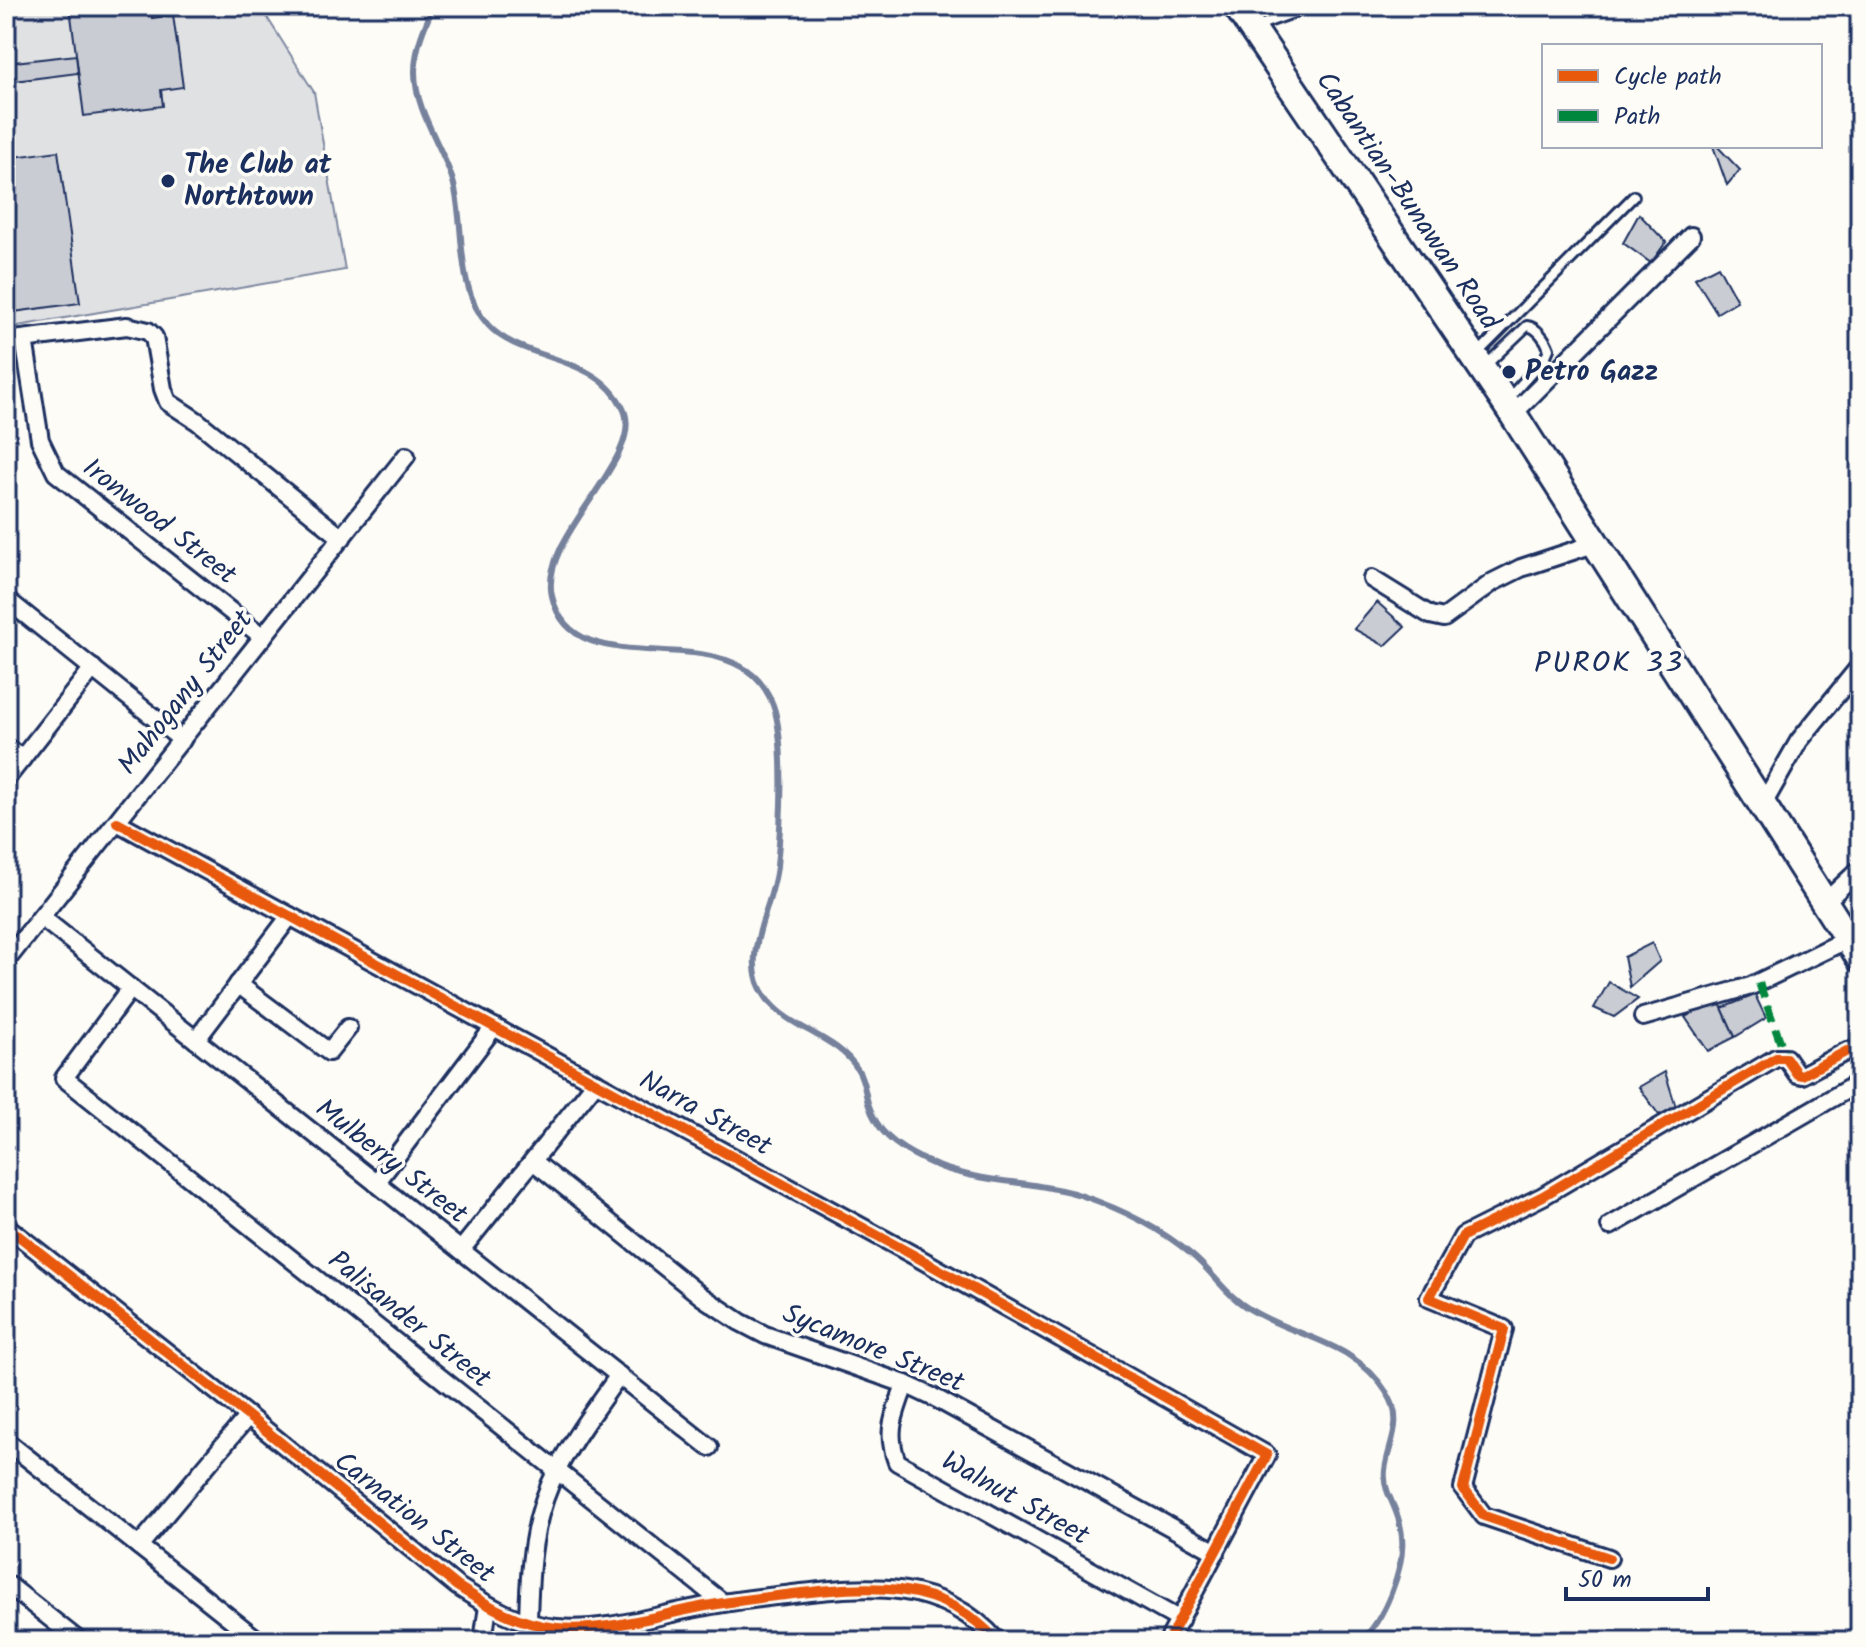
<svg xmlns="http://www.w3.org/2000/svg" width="1866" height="1647" font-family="Kalam,sans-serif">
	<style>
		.green { fill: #e0e1e3; stroke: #7e88a0; stroke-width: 2 }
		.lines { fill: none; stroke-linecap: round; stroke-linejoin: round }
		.stream { stroke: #76819c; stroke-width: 6 }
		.building { fill: #c9ccd3; stroke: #1b2f5e; stroke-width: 2 }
		.lane-casing { stroke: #1b2f5e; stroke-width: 14 }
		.street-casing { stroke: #1b2f5e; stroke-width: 22 }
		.primary-casing { stroke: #1b2f5e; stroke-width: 32 }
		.lane { stroke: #fdfcf7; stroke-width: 8 }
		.street { stroke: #fdfcf7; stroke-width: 16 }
		.primary { stroke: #fdfcf7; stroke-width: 26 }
		.quiet { stroke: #00873e; stroke-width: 8; stroke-dasharray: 16 8; stroke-linecap: butt }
		.cycleway-casing { stroke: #fdfcf7; stroke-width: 15 }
		.cycleway { stroke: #e8590c; stroke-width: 10 }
		.poi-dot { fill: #1b2f5e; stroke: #fdfcf7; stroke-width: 3 }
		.labels { text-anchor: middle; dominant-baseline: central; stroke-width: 7; stroke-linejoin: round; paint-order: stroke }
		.poi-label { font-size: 28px; font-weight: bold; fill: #1b2f5e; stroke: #fdfcf7; text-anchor: start }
		.street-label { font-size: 28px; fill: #1b2f5e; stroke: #fdfcf7 }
		.neighbourhood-label { font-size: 30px; letter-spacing: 2px; fill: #1b2f5e; stroke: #fdfcf7 }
	</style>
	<rect width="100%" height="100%" fill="#fdfcf7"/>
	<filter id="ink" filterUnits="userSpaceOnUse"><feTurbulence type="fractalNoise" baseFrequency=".0125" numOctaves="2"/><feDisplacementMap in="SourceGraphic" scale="16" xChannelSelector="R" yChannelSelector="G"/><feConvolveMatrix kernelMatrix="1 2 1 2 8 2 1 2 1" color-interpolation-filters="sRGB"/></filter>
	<g filter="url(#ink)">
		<!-- green -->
		<polygon class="green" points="6,6 260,6 314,92 345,270 6,328"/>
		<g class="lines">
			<!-- stream -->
			<g class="stream">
				<path d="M434,6C424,27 415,48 415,72C415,111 442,145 453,181C466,227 454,287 488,325C522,363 596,352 623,408C648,457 538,536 552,596C574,695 737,606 773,705C786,741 781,826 777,866C773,910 736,959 767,999C790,1030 838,1036 858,1070C864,1079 865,1093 868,1103C877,1132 895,1146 922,1159C970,1184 1029,1179 1080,1195C1119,1208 1160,1228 1192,1255C1213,1272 1226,1296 1251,1310C1299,1339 1353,1340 1387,1393C1411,1430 1374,1458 1388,1493C1394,1507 1401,1521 1402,1537C1405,1567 1384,1622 1360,1641"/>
				<polyline points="1252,1641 1262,1635 1295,1641"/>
			</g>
		</g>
		<!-- building -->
		<g class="building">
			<polygon points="76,6 150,6 152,18 173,15 183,87 161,90 163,106 84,116 70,8"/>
			<polygon points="76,55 78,73 6,82 6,63"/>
			<polygon points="1713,146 1717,146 1740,170 1727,185"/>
			<polygon points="58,151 80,303 6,313 6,158"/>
			<polygon points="1639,214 1666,242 1651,263 1623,243"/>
			<polygon points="1718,266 1737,301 1717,313 1695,278"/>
			<polygon points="1377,602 1405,627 1385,646 1354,629"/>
			<polygon points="1652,943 1660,961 1630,987 1624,957"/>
			<polygon points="1609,982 1638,999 1614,1017 1594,1008"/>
			<polygon points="1755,995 1766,1018 1735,1037 1722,1008"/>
			<polygon points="1718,999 1735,1037 1708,1051 1685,1017"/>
			<polygon points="1665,1072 1676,1107 1659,1115 1639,1087"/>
		</g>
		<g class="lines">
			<!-- lane casing -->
			<g class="lane-casing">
				<g id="lane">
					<polyline points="1257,26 1313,6"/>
					<polyline points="1477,354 1634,196"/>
					<path d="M1485,366L1527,326C1537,327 1546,340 1549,349L1545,358L1507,400"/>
				</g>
			</g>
			<!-- street casing -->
			<g class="street-casing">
				<g id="street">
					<polyline points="24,339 40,440 56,473 263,637"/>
					<polyline points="6,341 127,326 148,331 154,337 163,389 168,402 197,421 342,538"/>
					<polyline points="1513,414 1691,236"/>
					<polyline points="1372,579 1430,615 1444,618 1493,582 1521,568 1597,543"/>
					<polyline points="6,599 182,740"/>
					<polyline points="6,747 22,759"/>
					<polyline points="6,779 93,668"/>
					<polyline points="1762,806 1799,741 1860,666"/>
					<polyline points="117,822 915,1256 1267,1455 1168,1641"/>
					<polyline points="1824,903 1860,869"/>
					<polyline points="41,917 709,1447"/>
					<polyline points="6,961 406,456"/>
					<polyline points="238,984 329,1052 348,1028"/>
					<polyline points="131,988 64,1078 722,1602"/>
					<polyline points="1643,1017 1751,986 1848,939"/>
					<polyline points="196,1040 290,916"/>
					<polyline points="533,1161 701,1296 740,1322 765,1335 905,1384 937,1399 1216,1552"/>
					<polyline points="376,1183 494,1027"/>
					<path d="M6,1226L248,1416L457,1586C488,1606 520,1625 557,1628C604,1632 650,1617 696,1608C728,1601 760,1598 793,1594C869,1585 941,1578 997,1641"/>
					<polyline points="1610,1226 1860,1082"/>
					<polyline points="461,1250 596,1082"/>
					<path d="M905,1384C895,1415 885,1430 897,1462L1180,1620"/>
					<polyline points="6,1441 259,1641"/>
					<polyline points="139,1546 248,1416"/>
					<polyline points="1609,1558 1484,1516 1463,1488 1504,1329 1429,1298 1463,1236 1543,1196 1776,1058 1786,1058 1797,1074 1802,1075 1847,1051 1855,1052 1860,1060"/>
					<polyline points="6,1583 79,1641"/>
					<path d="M528,1623C529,1570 532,1516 558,1468C575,1435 598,1405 619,1375"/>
					<polyline points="483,1641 488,1606"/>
				</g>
			</g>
			<!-- primary casing -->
			<g class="primary-casing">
				<polyline id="primary" points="1237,6 1513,414 1860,958"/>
			</g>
			<!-- lane -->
			<use href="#lane" class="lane"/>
			<!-- street -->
			<use href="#street" class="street"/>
			<!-- primary -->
			<use href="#primary" class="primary"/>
			<!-- quiet -->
			<polyline class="quiet" points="1759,983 1786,1058"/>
			<!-- cycleway casing -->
			<g class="cycleway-casing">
				<g id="cycleway">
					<polyline points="117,822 915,1256 1267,1455 1168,1641"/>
					<path d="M6,1226L248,1416L457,1586C488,1606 520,1625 557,1628C604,1632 650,1617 696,1608C728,1601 760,1598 793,1594C869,1585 941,1578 997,1641"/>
					<polyline points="1609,1558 1484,1516 1463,1488 1504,1329 1429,1298 1463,1236 1543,1196 1776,1058 1786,1058 1797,1074 1802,1075 1847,1051 1855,1052 1860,1060"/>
				</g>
			</g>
			<!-- cycleway -->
			<use href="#cycleway" class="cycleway"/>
		</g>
	</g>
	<!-- markers -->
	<g class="poi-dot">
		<circle cx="168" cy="181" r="8"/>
		<circle cx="1509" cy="372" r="8"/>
	</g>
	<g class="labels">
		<!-- poi labels -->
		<g class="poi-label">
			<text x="184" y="165">The Club at<tspan x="184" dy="32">Northtown</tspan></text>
			<text x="1525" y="372">Petro Gazz</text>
		</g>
		<!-- street labels -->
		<g class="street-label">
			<text transform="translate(1407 201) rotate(56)">Cabantian-Bunawan Road</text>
			<text transform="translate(159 522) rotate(38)">Ironwood Street</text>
			<text transform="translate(186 693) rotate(-52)">Mahogany Street</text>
			<text transform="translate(705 1114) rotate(29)">Narra Street</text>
			<text transform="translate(391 1162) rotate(38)">Mulberry Street</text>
			<text transform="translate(409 1320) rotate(39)">Palisander Street</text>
			<text transform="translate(873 1349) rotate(22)">Sycamore Street</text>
			<text transform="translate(1015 1499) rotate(29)">Walnut Street</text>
			<text transform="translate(414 1518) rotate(38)">Carnation Street</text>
		</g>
		<!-- neighbourhood labels -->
		<g class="neighbourhood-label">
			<text x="1609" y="664">PUROK 33</text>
		</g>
	</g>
	<!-- margin -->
	<rect width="1866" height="1647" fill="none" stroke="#fdfcf7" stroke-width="32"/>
	<rect x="16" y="16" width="1834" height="1615" fill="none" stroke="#1b2f5e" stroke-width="3" filter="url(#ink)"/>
	<!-- legend -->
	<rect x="1542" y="44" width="280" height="104" fill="#fdfcf7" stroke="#a3aaba" stroke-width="2"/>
	<rect x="1558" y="70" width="40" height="12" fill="#e8590c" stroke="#a3aaba" stroke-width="2"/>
	<text x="1614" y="84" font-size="24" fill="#1b2f5e">Cycle path</text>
	<rect x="1558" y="110" width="40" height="12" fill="#00873e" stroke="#a3aaba" stroke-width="2"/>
	<text x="1614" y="124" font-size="24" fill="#1b2f5e">Path</text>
	<!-- scale -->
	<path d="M1566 1587v12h142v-12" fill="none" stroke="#1b2f5e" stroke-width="4"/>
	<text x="1578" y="1587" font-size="24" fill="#1b2f5e" stroke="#fdfcf7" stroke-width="6" paint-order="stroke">50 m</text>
</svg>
